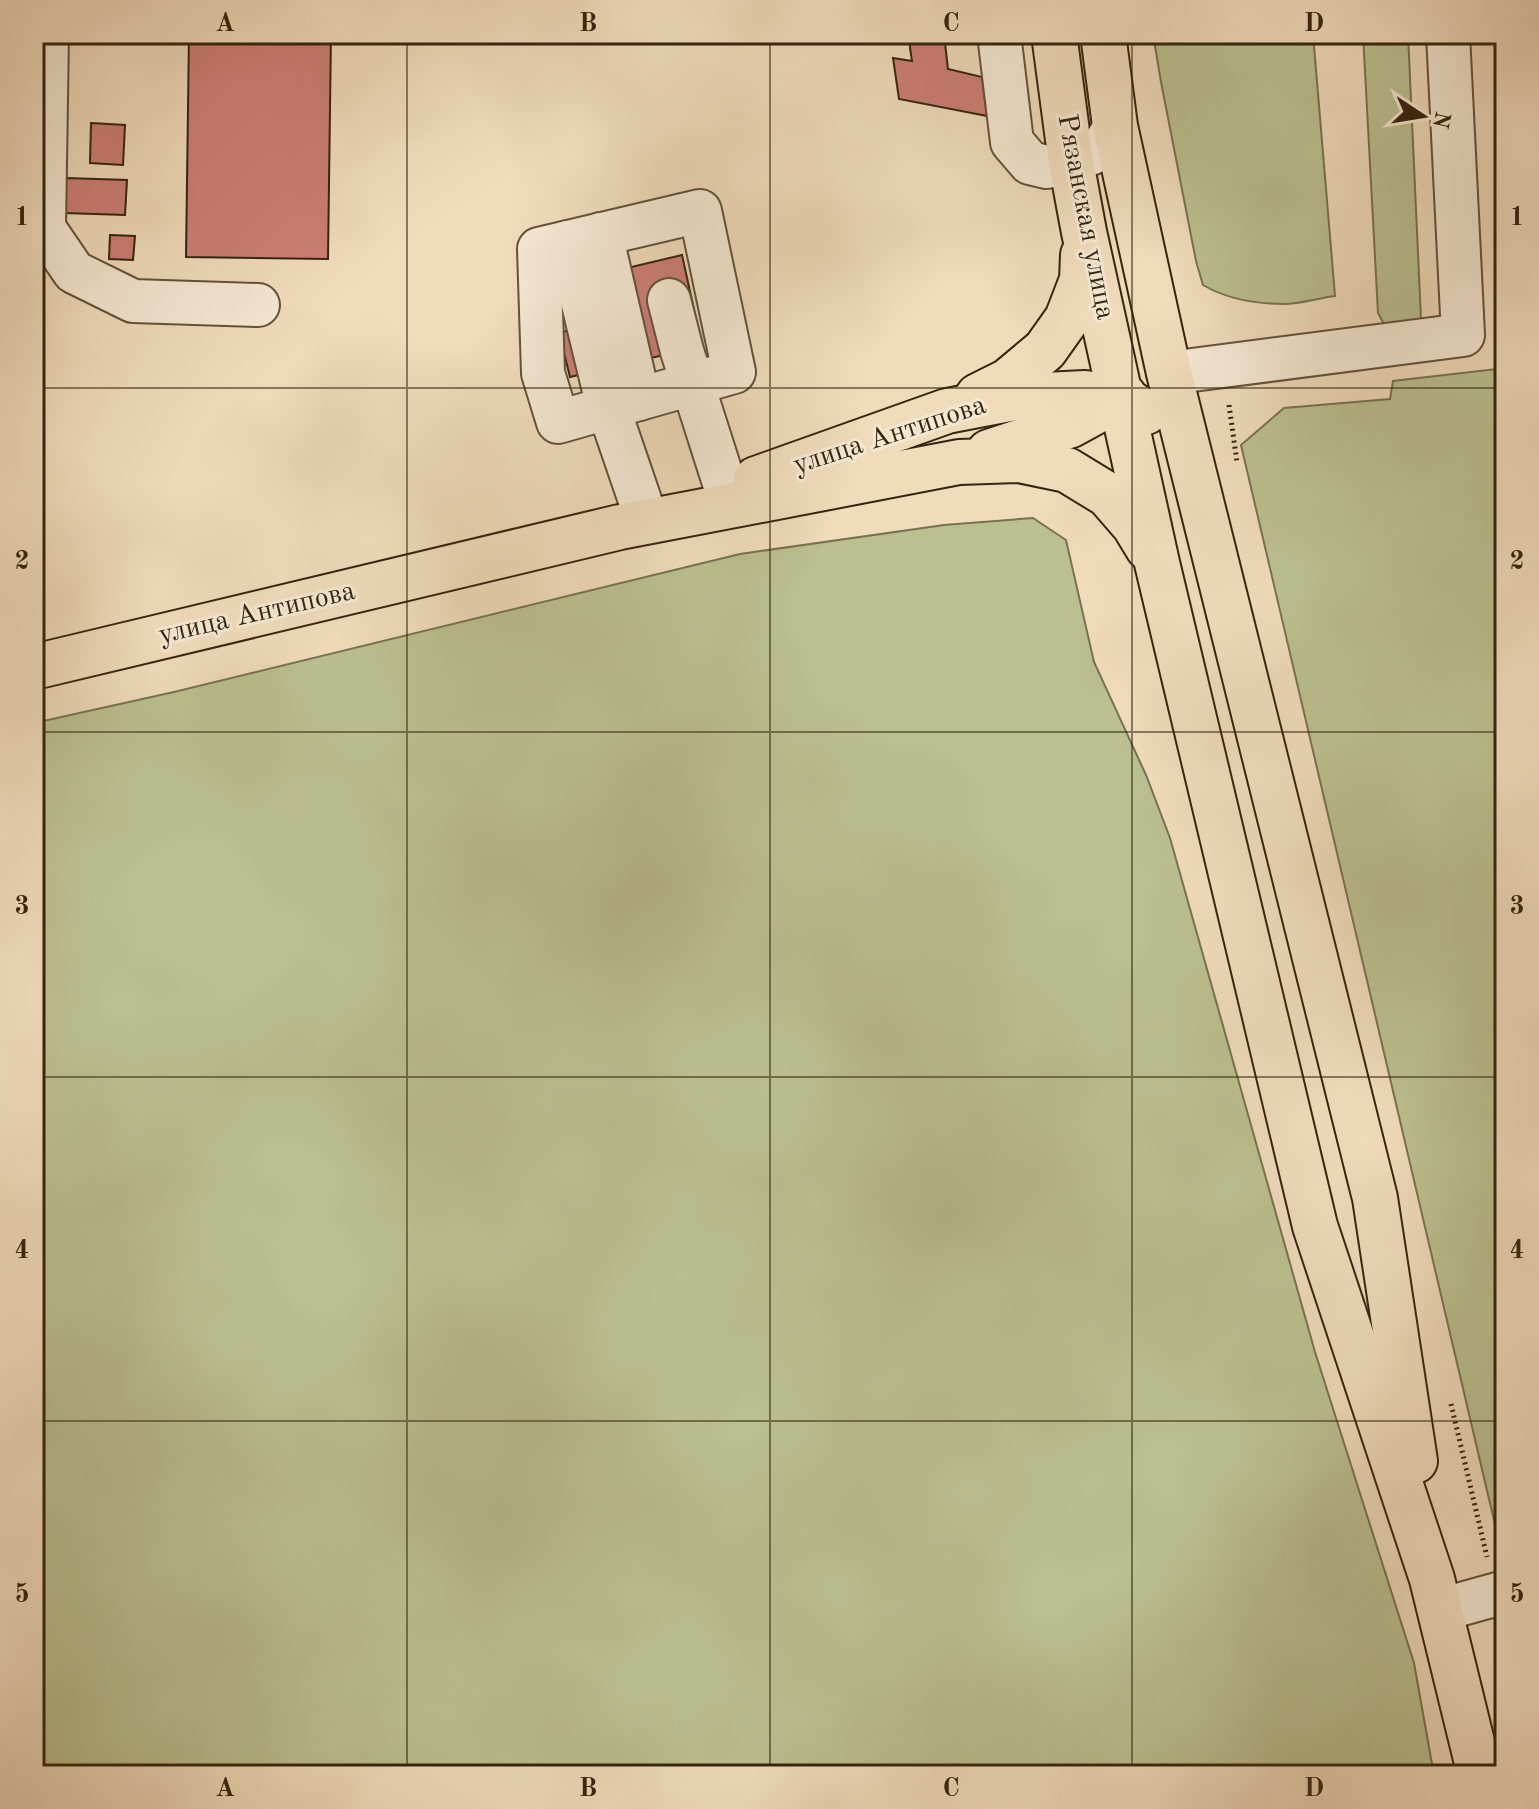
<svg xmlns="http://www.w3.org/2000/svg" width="1539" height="1809" font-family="'Old Standard TT',serif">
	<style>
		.green { fill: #bbc090; stroke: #787250; stroke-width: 2 }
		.building { fill: #cb7e76; stroke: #35240f; stroke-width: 2 }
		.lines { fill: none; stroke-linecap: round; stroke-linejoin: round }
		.minor-casing { stroke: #64523a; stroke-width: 46 }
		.major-casing { stroke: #35240f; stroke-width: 48 }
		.path { stroke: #35240f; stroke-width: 5; stroke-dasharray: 2 4; stroke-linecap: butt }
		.minor { stroke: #f5e8d3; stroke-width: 42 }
		.major { stroke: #f0dbbb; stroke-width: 44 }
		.grid { fill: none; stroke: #35240f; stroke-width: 2; stroke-opacity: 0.55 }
		.labels { text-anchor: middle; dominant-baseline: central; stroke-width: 6; stroke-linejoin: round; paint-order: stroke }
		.street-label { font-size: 28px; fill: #35240f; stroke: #f5e8d3 }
		.neatline { fill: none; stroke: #35240f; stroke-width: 3 }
		.grid-label { font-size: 26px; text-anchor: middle; font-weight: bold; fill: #35240f }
	</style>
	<rect width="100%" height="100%" fill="#f0dbbb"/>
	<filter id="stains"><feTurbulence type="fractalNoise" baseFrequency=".0025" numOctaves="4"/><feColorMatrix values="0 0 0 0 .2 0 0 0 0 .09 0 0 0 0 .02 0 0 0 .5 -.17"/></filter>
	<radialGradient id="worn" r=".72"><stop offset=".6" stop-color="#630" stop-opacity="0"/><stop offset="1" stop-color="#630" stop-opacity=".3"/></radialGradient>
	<!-- green -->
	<g class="green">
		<path d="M1153,34H1313L1335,296C1318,298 1300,304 1284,304C1256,304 1227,299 1203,285L1196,261L1161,82Z"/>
		<polygon points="1363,34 1408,34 1421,319 1406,326 1384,324 1378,313"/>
		<polygon points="1505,368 1505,1567 1241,445 1284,408 1390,399 1393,381"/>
		<polygon points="1033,518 1066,540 1094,662 1146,775 1170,838 1315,1352 1414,1663 1434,1775 34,1775 34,723 174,692 740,554 944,525"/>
	</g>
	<!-- building -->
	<g class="building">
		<polygon points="189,34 331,34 328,259 186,257"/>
		<polygon points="908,34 944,34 948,69 982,77 987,116 899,99 893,58 912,61"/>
		<polygon points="1500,34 1505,34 1505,134 1504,116"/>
		<polygon points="91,123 125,125 123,165 90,163"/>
		<polygon points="66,178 127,180 125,215 64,213"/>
		<polygon points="110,235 135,236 133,260 109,259"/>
		<polygon points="682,255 702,346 570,377 559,333 574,329 564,283"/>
	</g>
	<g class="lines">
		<!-- minor casing -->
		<g class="minor-casing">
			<g id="minor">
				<polyline points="47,34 44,228 74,272 133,301 258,305"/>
				<polyline points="999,34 1012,142 1030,163 1047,167 1071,162 1102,149 1115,126"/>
				<polygon points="700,211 734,372 558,422 543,373 539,249"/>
				<polyline points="601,234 639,399"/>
				<polyline points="568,242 608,407 646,518"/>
				<polyline points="669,300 682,351 726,489"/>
				<polyline points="1169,373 1463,335 1448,34"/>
				<polyline points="1440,1610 1505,1592"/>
			</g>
		</g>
		<!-- major casing -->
		<g class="major-casing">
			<g id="major">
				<polyline points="1054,34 1071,162 1084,232 1157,563 1315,1226 1432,1579 1480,1775"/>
				<polyline points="1103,34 1115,126 1169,373 1375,1198 1415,1461"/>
				<polyline points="978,396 1008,381 1045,350 1067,319 1082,280 1083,255"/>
				<polyline points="989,452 1071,425 1124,396"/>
				<polyline points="756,479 947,411 1025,396 1085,393 1121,398 1146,412"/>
				<polyline points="34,667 620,527 959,462 1019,460 1067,470 1108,495 1134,525 1148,548"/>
			</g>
		</g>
		<!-- path -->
		<g class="path">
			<polyline points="1229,405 1237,462"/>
			<polyline points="1451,1404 1487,1557"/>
		</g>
		<!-- minor -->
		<use href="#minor" class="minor"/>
		<!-- major -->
		<use href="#major" class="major"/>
	</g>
	<!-- grid -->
	<path class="grid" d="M407,34V1775M770,34V1775M1132,34V1775M34,388H1505M34,732H1505M34,1077H1505M34,1421H1505"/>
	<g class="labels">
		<!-- street labels -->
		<g class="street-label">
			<text transform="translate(1085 217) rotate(79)">Рязанская улица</text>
			<text transform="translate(890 436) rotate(-18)">улица Антипова</text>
			<text transform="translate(257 614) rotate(-13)">улица Антипова</text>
		</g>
	</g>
	<!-- margin -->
	<rect width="1539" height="1809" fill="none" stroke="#f0dbbb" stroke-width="88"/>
	<!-- north arrow -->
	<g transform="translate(1423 116) rotate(102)" stroke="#f5e8d3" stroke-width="6" paint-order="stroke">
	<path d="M0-6L14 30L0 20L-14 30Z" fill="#35240f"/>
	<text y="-12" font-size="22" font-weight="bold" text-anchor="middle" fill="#35240f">N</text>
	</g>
	<rect x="44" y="44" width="1451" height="1721" class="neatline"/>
	<g class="grid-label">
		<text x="225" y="31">A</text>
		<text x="588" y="31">B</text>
		<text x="951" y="31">C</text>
		<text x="1314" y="31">D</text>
		<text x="22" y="225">1</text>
		<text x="1517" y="225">1</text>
		<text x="22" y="569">2</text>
		<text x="1517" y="569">2</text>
		<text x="22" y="914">3</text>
		<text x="1517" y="914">3</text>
		<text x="22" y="1258">4</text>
		<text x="1517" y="1258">4</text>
		<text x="22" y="1602">5</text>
		<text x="1517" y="1602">5</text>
		<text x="225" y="1796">A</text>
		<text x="588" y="1796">B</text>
		<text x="951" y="1796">C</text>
		<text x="1314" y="1796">D</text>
	</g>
	<rect width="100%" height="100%" filter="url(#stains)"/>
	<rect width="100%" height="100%" fill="url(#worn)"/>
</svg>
